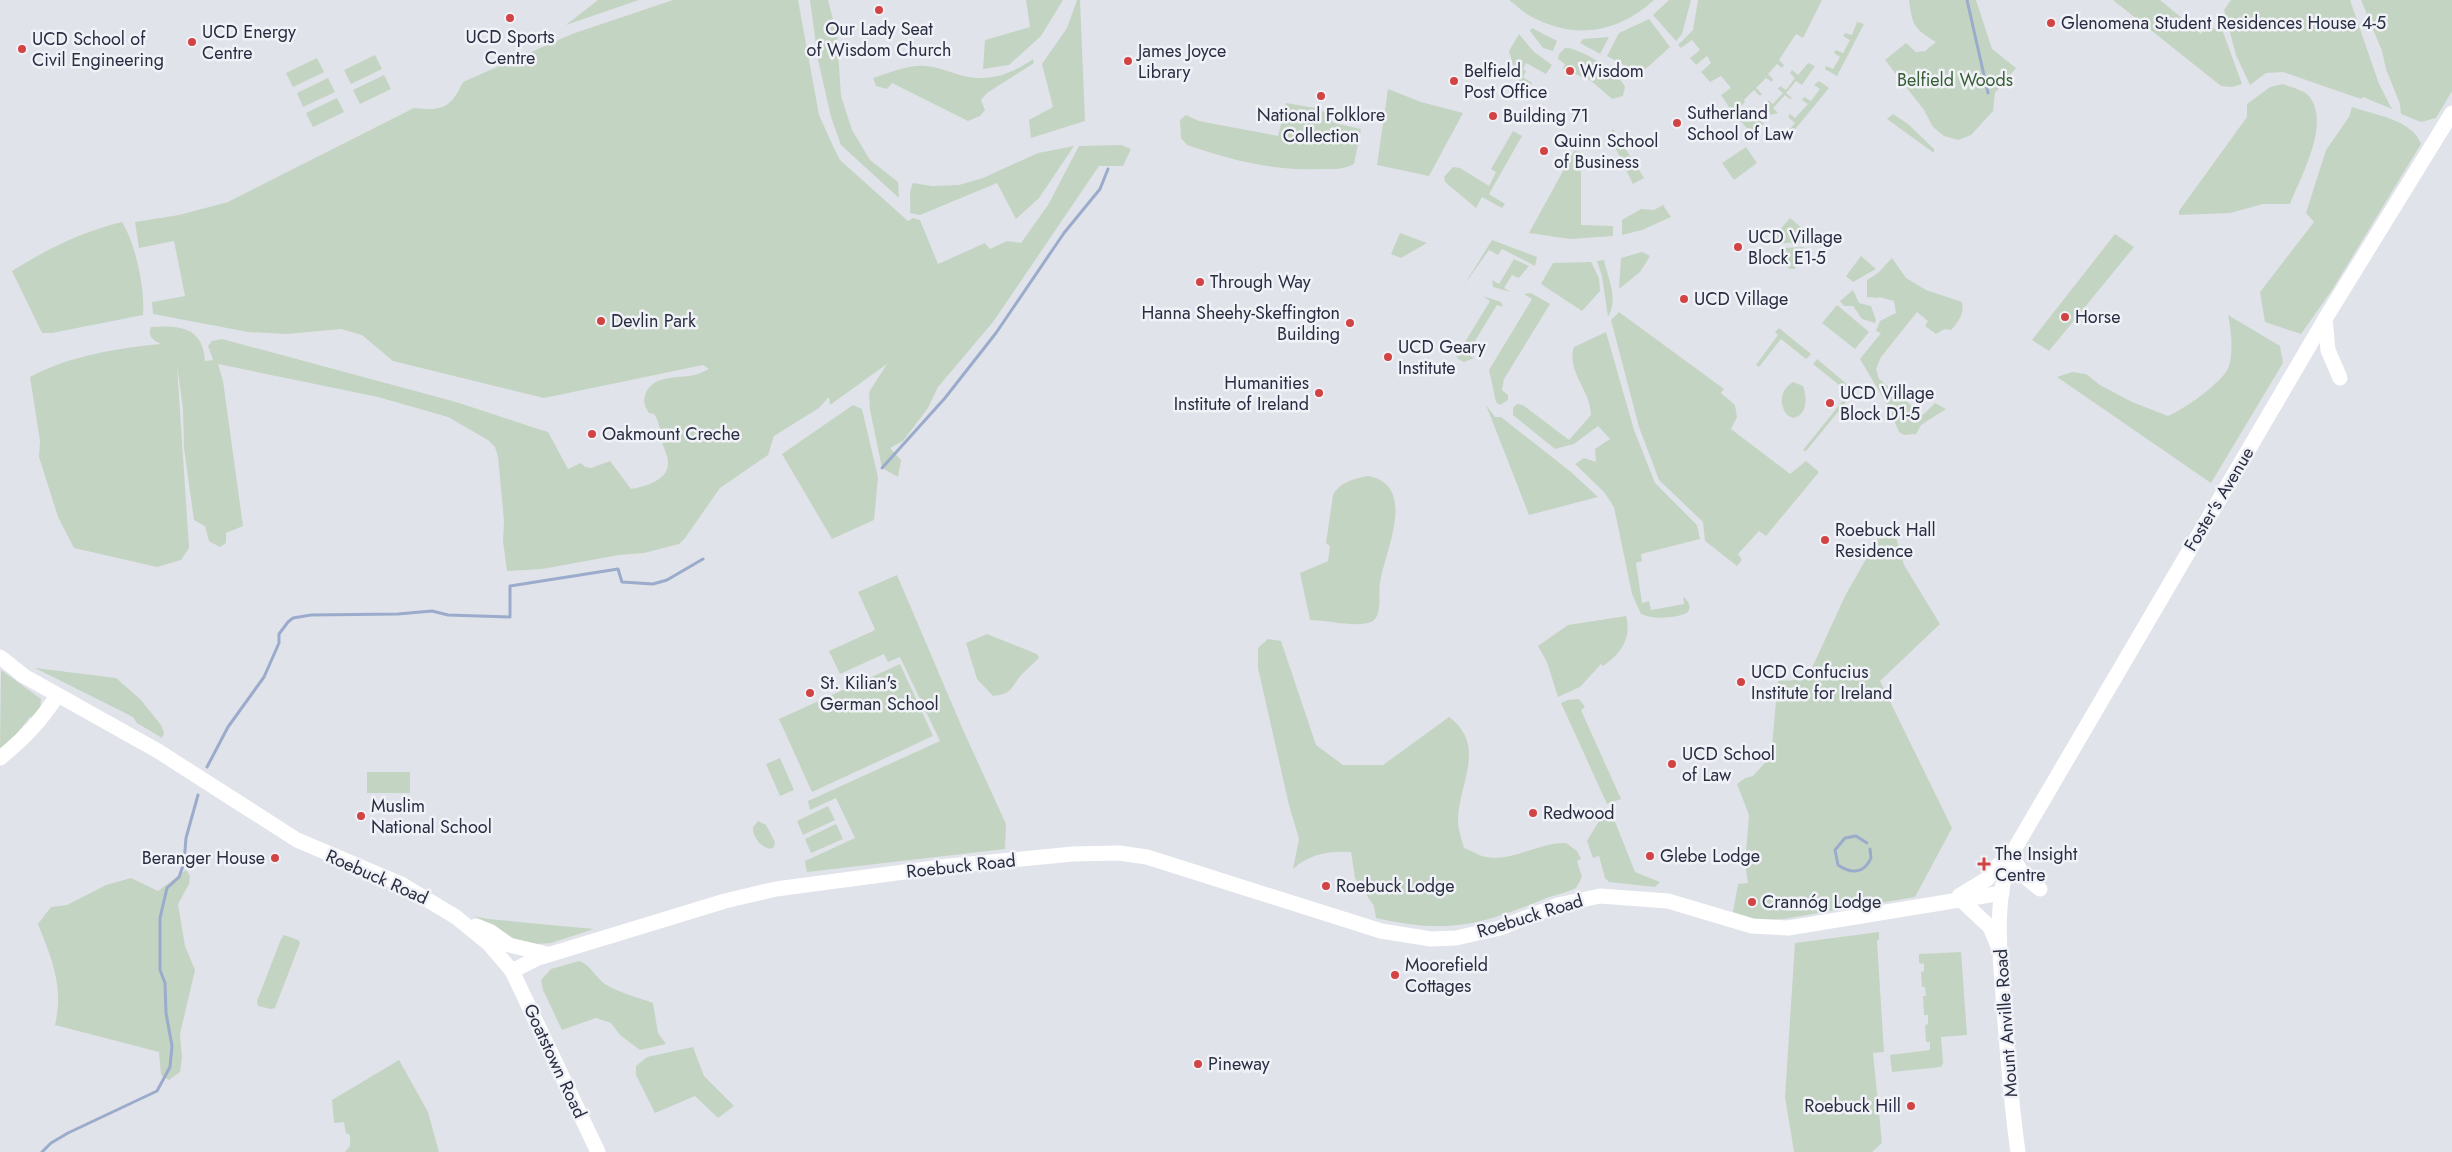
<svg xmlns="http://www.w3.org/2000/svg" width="2452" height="1152" font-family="Jost,sans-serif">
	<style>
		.green { fill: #c4d4c2 }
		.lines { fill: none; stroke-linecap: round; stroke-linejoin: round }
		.stream { stroke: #9babcb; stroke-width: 3 }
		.secondary { stroke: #fff; stroke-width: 15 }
		.poi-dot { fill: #d24343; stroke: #f1f2f7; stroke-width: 2 }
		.labels { text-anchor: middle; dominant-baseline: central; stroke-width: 5; stroke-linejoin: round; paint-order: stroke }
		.poi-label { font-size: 18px; fill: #292e42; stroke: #f1f2f7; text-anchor: start }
		.park-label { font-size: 18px; fill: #375e36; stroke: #f1f2f7 }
		.street-label { font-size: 18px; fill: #292e42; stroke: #f1f2f7 }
	</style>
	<rect width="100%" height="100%" fill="#e1e3ea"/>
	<!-- green -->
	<g class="green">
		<polygon points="598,0 639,0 566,25"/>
		<path d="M673,0H798L819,115L833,146L840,160L908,221L913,218L920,220L938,264L985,243L990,249L1007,241L1021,243L1048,205L1079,146L1121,145L1131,149L1123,166H1099L993,322L938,387L928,408L903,441L890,448L901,460L898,477L882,468L870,410L869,392L887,364L830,405L829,397L819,408L774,436L768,455L720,488L685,538L679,544L644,553L619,555L542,569L507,571L503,541L504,521L498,457L495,447L488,440L448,417L378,397L218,364L223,381L243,526L226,533V543L220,547L209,541L205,526L194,520L184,448L183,409L177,365L189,548L181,560L157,567L74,548L58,517L39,457L40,441L30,377C69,356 117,348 161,344C154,341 147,337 151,327C180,325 203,327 205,361L213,360L208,346L212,341L222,339L456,402L538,429L548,432L568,469L581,463L585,467L591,468L610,461L631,489C644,487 668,480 668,464C669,457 663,448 662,441C660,431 660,423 654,414L649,413C645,407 643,402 645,395C653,374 676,379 694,375C699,374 704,371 709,369L703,365L544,398L393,361L362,335L341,329L287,334L248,332L153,314L152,302L185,296L174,241L139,248L135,222L179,215L228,202L414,108C442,111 450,109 463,82L572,34Z"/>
		<polygon points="810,0 828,0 837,35 841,96 852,130 870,160 898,182 899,198 841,145 831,117 818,60"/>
		<polygon points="1026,0 1063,0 1041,36 1009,65 983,69 985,40 1030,27"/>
		<polygon points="1077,0 1080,0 1085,121 1031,138 1029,120 1053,107 1042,64 1067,28"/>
		<path d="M1509,0H1654C1619,32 1577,40 1534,18C1525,14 1517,6 1509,0Z"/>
		<polygon points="1669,0 1691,0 1682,34 1676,41 1653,15"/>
		<polygon points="1698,0 1822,0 1803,38 1796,34 1779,60 1784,65 1782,68 1777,64 1768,74 1773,79 1772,82 1766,78 1756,88 1762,94 1760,96 1754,90 1744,100 1745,102 1733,113 1721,95 1731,88 1721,76 1710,82 1701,72 1711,63 1707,56 1696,65 1690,58 1700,50 1692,40 1681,48 1678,45 1693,30"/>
		<path d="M1909,0H1976L1992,49L2016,68L1995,93L1993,111L1971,135L1958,140L1944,136L1933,127L1924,110L1885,60L1906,43L1916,52L1925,51L1936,42C1914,29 1912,25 1909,0Z"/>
		<polygon points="2113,0 2160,0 2201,34 2207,26 2223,32 2242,84 2232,87 2221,86"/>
		<polygon points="2231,0 2350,0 2379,84 2392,109 2363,97 2361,99 2283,72 2266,73 2250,85 2236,55 2224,10"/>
		<polygon points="2361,0 2452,0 2452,91 2436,118 2421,122 2401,114 2400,104 2386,69 2382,51"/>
		<polygon points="1649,19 1670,47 1640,74 1607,56 1619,33"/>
		<polygon points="1857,22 1864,24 1837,76 1825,69 1826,66 1833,69 1840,57 1834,53 1836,50 1843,53 1850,40 1843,36 1845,33 1852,35"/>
		<polygon points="1532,28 1557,41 1553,51 1543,48 1530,31"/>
		<polygon points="1519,34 1534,52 1552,65 1546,74 1526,63 1523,69 1526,71 1523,77 1532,83 1530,86 1518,81 1509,51"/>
		<polygon points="1609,37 1600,54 1580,43 1583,39"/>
		<path d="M1565,48C1580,47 1620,73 1625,87L1623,96L1612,99L1590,80L1563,69L1565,64L1558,59L1559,54Z"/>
		<polygon points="375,55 382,69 351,84 344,70"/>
		<polygon points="317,58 324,72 293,87 286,73"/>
		<path d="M1033,59L1034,63L987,93L981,100L985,110L980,116L968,121L892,83L887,89L876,86L873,78C888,73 910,64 926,66C939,67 951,73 964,76C990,82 1012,74 1033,59Z"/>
		<polygon points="1808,63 1815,66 1802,85 1796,81 1786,93 1792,98 1790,99 1785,95 1773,108 1778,113 1771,115 1765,106 1768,100 1773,104 1783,93 1778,89 1780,86 1786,90 1795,78 1790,73 1792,70 1798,75"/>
		<polygon points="384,75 391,89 360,104 353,90"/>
		<polygon points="328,78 335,92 303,107 297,93"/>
		<polygon points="1819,81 1829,88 1792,133 1789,130 1795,123 1788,117 1790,114 1795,118 1808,104 1802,100 1804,97 1811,101 1820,89 1814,85"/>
		<path d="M2283,84C2290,87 2303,90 2308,95C2332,122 2301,176 2290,204H2263L2230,213L2179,215V211L2247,117V104L2270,87Z"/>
		<polygon points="1388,89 1421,102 1463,113 1429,176 1377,165"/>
		<polygon points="337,98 344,112 313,127 306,113"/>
		<path d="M1286,103L1321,109L1334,123L1361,129L1354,164C1343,170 1332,169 1320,169C1273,171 1231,160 1187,145L1181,138L1180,120L1186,115L1199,121L1278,136Z"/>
		<path d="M2352,107C2375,115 2413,120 2421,144L2332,290L2301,334L2265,322L2260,292L2314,222L2306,213L2326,150L2349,117Z"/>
		<polygon points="1749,108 1764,124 1752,134 1737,117"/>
		<polygon points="1893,114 1908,124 1934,149 1934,153 1887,119"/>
		<polygon points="1613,129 1644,178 1633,184 1609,135"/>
		<polygon points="1513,131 1522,136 1489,194 1505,204 1502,208 1482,197 1476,208 1445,182 1444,177 1453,167 1460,168 1489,186 1496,172 1491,169"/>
		<path d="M1074,146L1039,198L1016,219L997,183L920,215L910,213C911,202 908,192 913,183L932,186L959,185L983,178L1038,153Z"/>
		<polygon points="1746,147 1757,163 1734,180 1722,163"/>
		<polygon points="1574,151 1581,152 1581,225 1613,226 1613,236 1570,239 1529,233"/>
		<polygon points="1663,205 1671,217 1642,230 1622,235 1622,220 1641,209 1654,210"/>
		<polygon points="1790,218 1809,234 1809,237 1805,234 1801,242 1773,244 1772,239"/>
		<path d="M122,222C136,245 145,289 143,315L52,333H42L12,271C47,249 81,232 122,222Z"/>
		<polygon points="1400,233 1427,243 1401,258 1391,254"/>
		<polygon points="2115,234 2134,247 2049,351 2032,340"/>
		<polygon points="1492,240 1537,257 1535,266 1502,249 1498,255 1489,250 1464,285"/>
		<polygon points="1804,247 1795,269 1790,269 1776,258 1782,255 1783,248"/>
		<polygon points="1642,252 1650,256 1640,272 1619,289 1621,258"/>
		<polygon points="1861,256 1876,269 1853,282 1846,276"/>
		<path d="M1892,258L1906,278L1926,290L1962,302C1965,312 1958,323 1951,330L1945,329L1936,334L1925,326L1928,321L1917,312L1881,357L1876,369L1879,379L1923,415L1935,403L1946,409L1921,425L1916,434L1904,435L1899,432L1889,408L1860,359L1881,333L1876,331L1880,321L1896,313L1894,301L1879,297L1878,298L1867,297V280L1878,273Z"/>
		<polygon points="1514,259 1529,266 1519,278 1512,275 1504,288 1511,292 1493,287 1492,280 1499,284"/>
		<path d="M1604,260C1608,279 1619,299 1608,317L1602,276L1597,261Z"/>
		<polygon points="1591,262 1599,278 1600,291 1582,311 1541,284 1553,263"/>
		<polygon points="1853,290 1859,303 1871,306 1876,320 1875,323 1862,319 1853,306 1844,306 1840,301"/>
		<polygon points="1531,293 1550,304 1504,379 1502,390 1508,395 1508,400 1500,405 1496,402 1489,370 1532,299 1524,294"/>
		<polygon points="1483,296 1501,302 1503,307 1497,305 1467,354 1474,358 1464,362 1458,359 1453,350 1454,347 1460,350 1490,301"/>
		<polygon points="1837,305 1869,332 1855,349 1822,323"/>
		<polygon points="1619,312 1724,389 1721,393 1735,405 1737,417 1731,429 1790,474 1806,461 1819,472 1766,536 1759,531 1738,554 1742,560 1737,566 1705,541 1703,522 1659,480 1639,427 1611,320"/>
		<path d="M2228,315L2280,346L2283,363L2211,483L2057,377L2072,372L2086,374L2100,385L2132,402L2168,416C2186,408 2215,387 2226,372C2235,360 2231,328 2228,315Z"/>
		<polygon points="1779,328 1811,354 1806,359 1781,339 1759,367 1756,365 1778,335 1775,332"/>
		<path d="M1606,332L1634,430L1655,483L1697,525L1700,539L1641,554L1642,561L1636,563L1642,603L1649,601L1651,610L1684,604L1683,597C1689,601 1692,607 1687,613C1675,618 1654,620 1641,614L1632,594L1614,507L1604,492L1575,464L1584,458L1596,462L1595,449L1610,439L1598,426L1574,444L1555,449L1513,415V408L1517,404L1523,405L1569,440L1591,415C1591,391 1566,371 1574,347Z"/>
		<polygon points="1817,359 1855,391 1806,451 1803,450 1849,393 1813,364"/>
		<path d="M1793,382L1803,386C1807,397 1808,415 1793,418L1787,415C1778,403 1781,389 1793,382Z"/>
		<polygon points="853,405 862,409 878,477 874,520 832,539 782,454"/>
		<polygon points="1486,405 1495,417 1501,417 1571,472 1598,497 1529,515"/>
		<path d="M1368,476C1419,485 1384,553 1380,583C1378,594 1383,617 1371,622C1356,628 1327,620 1310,620L1300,573L1328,561L1330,546L1326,543L1333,495C1341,481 1354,479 1368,476Z"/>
		<path d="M1885,531L1895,534L1904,565L1940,624L1880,681L1952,828L1915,897L1783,919L1759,920L1733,912L1738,884L1748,883L1745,864L1749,815L1737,784L1745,778L1753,776L1771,756L1778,680C1792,683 1804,678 1812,668L1845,596L1878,538Z"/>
		<polygon points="897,575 964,732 1006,824 1005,849 807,872 805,861 855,838 836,798 810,810 808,801 940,741 900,657 888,662 884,654 840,674 829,651 873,631 875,629 858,592"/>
		<path d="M1626,616C1632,638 1621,654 1603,666L1601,664L1580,687L1558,697L1547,662L1538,646L1568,625Z"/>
		<path d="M987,634L1037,654L1039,658C1032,665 1024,671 1018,679C1010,691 1009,694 993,696L977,679L966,643Z"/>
		<path d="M1268,639L1281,641L1316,745L1343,765H1383L1449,717C1488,746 1458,784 1458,821C1458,829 1462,840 1464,848C1470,850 1476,854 1482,856C1508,864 1539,842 1566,843L1577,851L1581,859L1577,861L1582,877L1576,888C1566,893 1554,895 1544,899C1479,926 1447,934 1376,918L1374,906L1355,878L1351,852C1328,851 1310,854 1293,869L1299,839L1289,805L1258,668V648Z"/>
		<polygon points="900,664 933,736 812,792 779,719"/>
		<polygon points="35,668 116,678 140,699 161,725 164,733 162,738 137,723 133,717"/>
		<polygon points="1,670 41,699 40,712 36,719 30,717 18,732 20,735 0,750"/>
		<polygon points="1579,699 1585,707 1581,710 1621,799 1607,804 1561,703 1568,700"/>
		<polygon points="780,758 794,790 780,796 766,764"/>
		<rect x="367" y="772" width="43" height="21"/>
		<polygon points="828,806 835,820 803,835 797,821"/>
		<polygon points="1612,814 1635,872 1660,882 1655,887 1609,882 1605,878 1599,856 1593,858 1587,841 1602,816"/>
		<path d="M758,821L766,825L775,842L774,847L770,849C760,846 753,838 753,827Z"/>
		<polygon points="836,824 843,839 811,853 805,839"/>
		<path d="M186,870L190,876L189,884L178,904L185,946L195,970L180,1034L182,1058L180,1072L169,1080L161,1075L159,1052L55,1025C64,986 52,960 38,924L51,907L67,905L106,885L131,878L158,891Z"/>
		<polygon points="473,916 488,919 594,929 551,943 536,944 514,939 494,925"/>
		<polygon points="1879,932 1879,940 1877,941 1884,1052 1873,1053 1882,1143 1872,1152 1794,1152 1785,1097 1795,943"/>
		<polygon points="284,935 298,940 300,943 275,1008 271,1009 258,1006 257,1001 281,939"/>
		<polygon points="1961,952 1967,1035 1941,1037 1943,1063 1941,1067 1892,1072 1890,1055 1930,1050 1930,1042 1926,1042 1925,1025 1928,1024 1928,1015 1924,1015 1923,996 1926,996 1925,987 1922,987 1921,972 1924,971 1924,964 1919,963 1919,954"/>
		<path d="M579,961C591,965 595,977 605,984C620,993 637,997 653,1003L658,1033L666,1044L640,1050L620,1035L611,1023L596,1018L562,1030L543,990L541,980L551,969Z"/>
		<polygon points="693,1047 704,1076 734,1106 718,1118 695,1096 655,1113 636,1075 636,1066 647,1057"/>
		<polygon points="399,1060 428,1112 439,1152 345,1152 350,1146 350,1135 346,1133 344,1122 334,1123 332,1100"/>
	</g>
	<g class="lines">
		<!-- stream -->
		<g class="stream">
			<polyline points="1967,0 1988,93"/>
			<polyline points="882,468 945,398 996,333 1064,233 1100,189 1108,169"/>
			<polyline points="207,767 228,727 264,677 279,643 279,634 288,622 293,618 311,615 398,614 432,611 448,615 510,617 510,586 618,569 622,582 653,584 667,580 703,559"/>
			<path d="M1867,843L1856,836L1845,838L1835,850L1838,865C1851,874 1864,874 1871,858L1870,849"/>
			<polyline points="42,1152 51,1143 68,1133 157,1091 170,1067 172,1046 166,1013 165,983 160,970 160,918 167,888 179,877 184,863 186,838 198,795"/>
		</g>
		<!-- secondary -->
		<g class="secondary">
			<polyline points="2325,319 2328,350 2340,378"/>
			<polyline points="0,657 24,676 158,751 297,840 401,884 456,917 489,944 512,971 598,1152"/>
			<path d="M0,758C23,740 41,721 57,696"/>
			<polyline points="2011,855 2024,876 2040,889"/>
			<polyline points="1959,896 1987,879 1998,865 2010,859"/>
			<polyline points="1960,899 1990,927 1998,946"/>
			<polyline points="476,926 491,932 509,945 547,954"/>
			<polyline points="512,971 538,958 725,901 776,889 949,866 1073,854 1119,853 1147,857 1381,931 1431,939 1456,938 1500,928 1558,905 1600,896 1668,901 1752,926 1788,928 2002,893"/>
			<path d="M2018,1152C2011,1105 2008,1058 2004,1011C2001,960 1992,904 2011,855L2325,319L2452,113"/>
		</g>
	</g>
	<!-- markers -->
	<g class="poi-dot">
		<circle cx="879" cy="10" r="5"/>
		<circle cx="510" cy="18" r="5"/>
		<circle cx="2051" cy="23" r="5"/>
		<circle cx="192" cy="42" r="5"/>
		<circle cx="22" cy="49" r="5"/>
		<circle cx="1128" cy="61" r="5"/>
		<circle cx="1570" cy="71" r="5"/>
		<circle cx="1454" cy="81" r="5"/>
		<circle cx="1321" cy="96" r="5"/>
		<circle cx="1493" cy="116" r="5"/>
		<circle cx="1677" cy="123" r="5"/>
		<circle cx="1544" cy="151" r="5"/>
		<circle cx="1738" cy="247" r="5"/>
		<circle cx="1200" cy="282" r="5"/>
		<circle cx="1684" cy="299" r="5"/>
		<circle cx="2065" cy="317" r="5"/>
		<circle cx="601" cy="321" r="5"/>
		<circle cx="1350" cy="323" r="5"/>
		<circle cx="1388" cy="357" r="5"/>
		<circle cx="1319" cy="393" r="5"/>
		<circle cx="1830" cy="403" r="5"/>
		<circle cx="592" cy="434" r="5"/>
		<circle cx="1825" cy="540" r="5"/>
		<circle cx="1741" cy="682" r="5"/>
		<circle cx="810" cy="693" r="5"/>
		<circle cx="1672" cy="764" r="5"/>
		<circle cx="1533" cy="813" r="5"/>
		<circle cx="361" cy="816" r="5"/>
		<circle cx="1650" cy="856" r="5"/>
		<circle cx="275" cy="858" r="5"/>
		<path d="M1981.5 856.5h5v5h5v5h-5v5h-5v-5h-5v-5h5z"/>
		<circle cx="1326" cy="886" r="5"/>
		<circle cx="1752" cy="902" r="5"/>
		<circle cx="1395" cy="975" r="5"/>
		<circle cx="1198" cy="1064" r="5"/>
		<circle cx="1911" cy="1106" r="5"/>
	</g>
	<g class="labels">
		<!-- poi labels -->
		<g class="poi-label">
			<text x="2061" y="23">Glenomena Student Residences House 4-5</text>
			<text x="879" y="29" text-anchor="middle">Our Lady Seat<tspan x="879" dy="21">of Wisdom Church</tspan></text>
			<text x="202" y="32">UCD Energy<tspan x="202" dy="21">Centre</tspan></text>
			<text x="510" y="37" text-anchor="middle">UCD Sports<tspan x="510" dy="21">Centre</tspan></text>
			<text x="32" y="39">UCD School of<tspan x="32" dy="21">Civil Engineering</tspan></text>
			<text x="1138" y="51">James Joyce<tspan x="1138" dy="21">Library</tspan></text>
			<text x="1464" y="71">Belfield<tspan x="1464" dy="21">Post Office</tspan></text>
			<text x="1580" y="71">Wisdom</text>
			<text x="1687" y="113">Sutherland<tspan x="1687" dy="21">School of Law</tspan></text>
			<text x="1321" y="115" text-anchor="middle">National Folklore<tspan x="1321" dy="21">Collection</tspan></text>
			<text x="1503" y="116">Building 71</text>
			<text x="1554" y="141">Quinn School<tspan x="1554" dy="21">of Business</tspan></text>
			<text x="1748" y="237">UCD Village<tspan x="1748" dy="21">Block E1-5</tspan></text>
			<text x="1210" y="282">Through Way</text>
			<text x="1694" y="299">UCD Village</text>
			<text x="1340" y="313" text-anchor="end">Hanna Sheehy-Skeffington<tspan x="1340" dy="21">Building</tspan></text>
			<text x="2075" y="317">Horse</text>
			<text x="611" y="321">Devlin Park</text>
			<text x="1398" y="347">UCD Geary<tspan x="1398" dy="21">Institute</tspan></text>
			<text x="1309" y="383" text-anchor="end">Humanities<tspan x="1309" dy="21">Institute of Ireland</tspan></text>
			<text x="1840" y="393">UCD Village<tspan x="1840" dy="21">Block D1-5</tspan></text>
			<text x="602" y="434">Oakmount Creche</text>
			<text x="1835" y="530">Roebuck Hall<tspan x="1835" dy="21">Residence</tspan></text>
			<text x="1751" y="672">UCD Confucius<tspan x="1751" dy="21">Institute for Ireland</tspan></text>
			<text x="820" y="683">St. Kilian's<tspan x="820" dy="21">German School</tspan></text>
			<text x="1682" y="754">UCD School<tspan x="1682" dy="21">of Law</tspan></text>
			<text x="371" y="806">Muslim<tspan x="371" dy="21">National School</tspan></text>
			<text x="1543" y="813">Redwood</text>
			<text x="1995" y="854">The Insight<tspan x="1995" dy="21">Centre</tspan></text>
			<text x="1660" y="856">Glebe Lodge</text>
			<text x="265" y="858" text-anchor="end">Beranger House</text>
			<text x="1336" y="886">Roebuck Lodge</text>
			<text x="1762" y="902">Crannóg Lodge</text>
			<text x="1405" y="965">Moorefield<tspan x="1405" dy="21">Cottages</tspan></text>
			<text x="1208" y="1064">Pineway</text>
			<text x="1901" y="1106" text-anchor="end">Roebuck Hill</text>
		</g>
		<!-- park labels -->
		<g class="park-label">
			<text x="1955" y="80">Belfield Woods</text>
		</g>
		<!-- street labels -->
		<g class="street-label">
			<text transform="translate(2219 499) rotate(-59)">Foster's Avenue</text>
			<text transform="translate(961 866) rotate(-6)">Roebuck Road</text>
			<text transform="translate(377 877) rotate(24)">Roebuck Road</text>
			<text transform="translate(1530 916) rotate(-17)">Roebuck Road</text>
			<text transform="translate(2006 1023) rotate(-94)">Mount Anville Road</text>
			<text transform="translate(555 1061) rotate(65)">Goatstown Road</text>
		</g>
	</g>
</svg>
